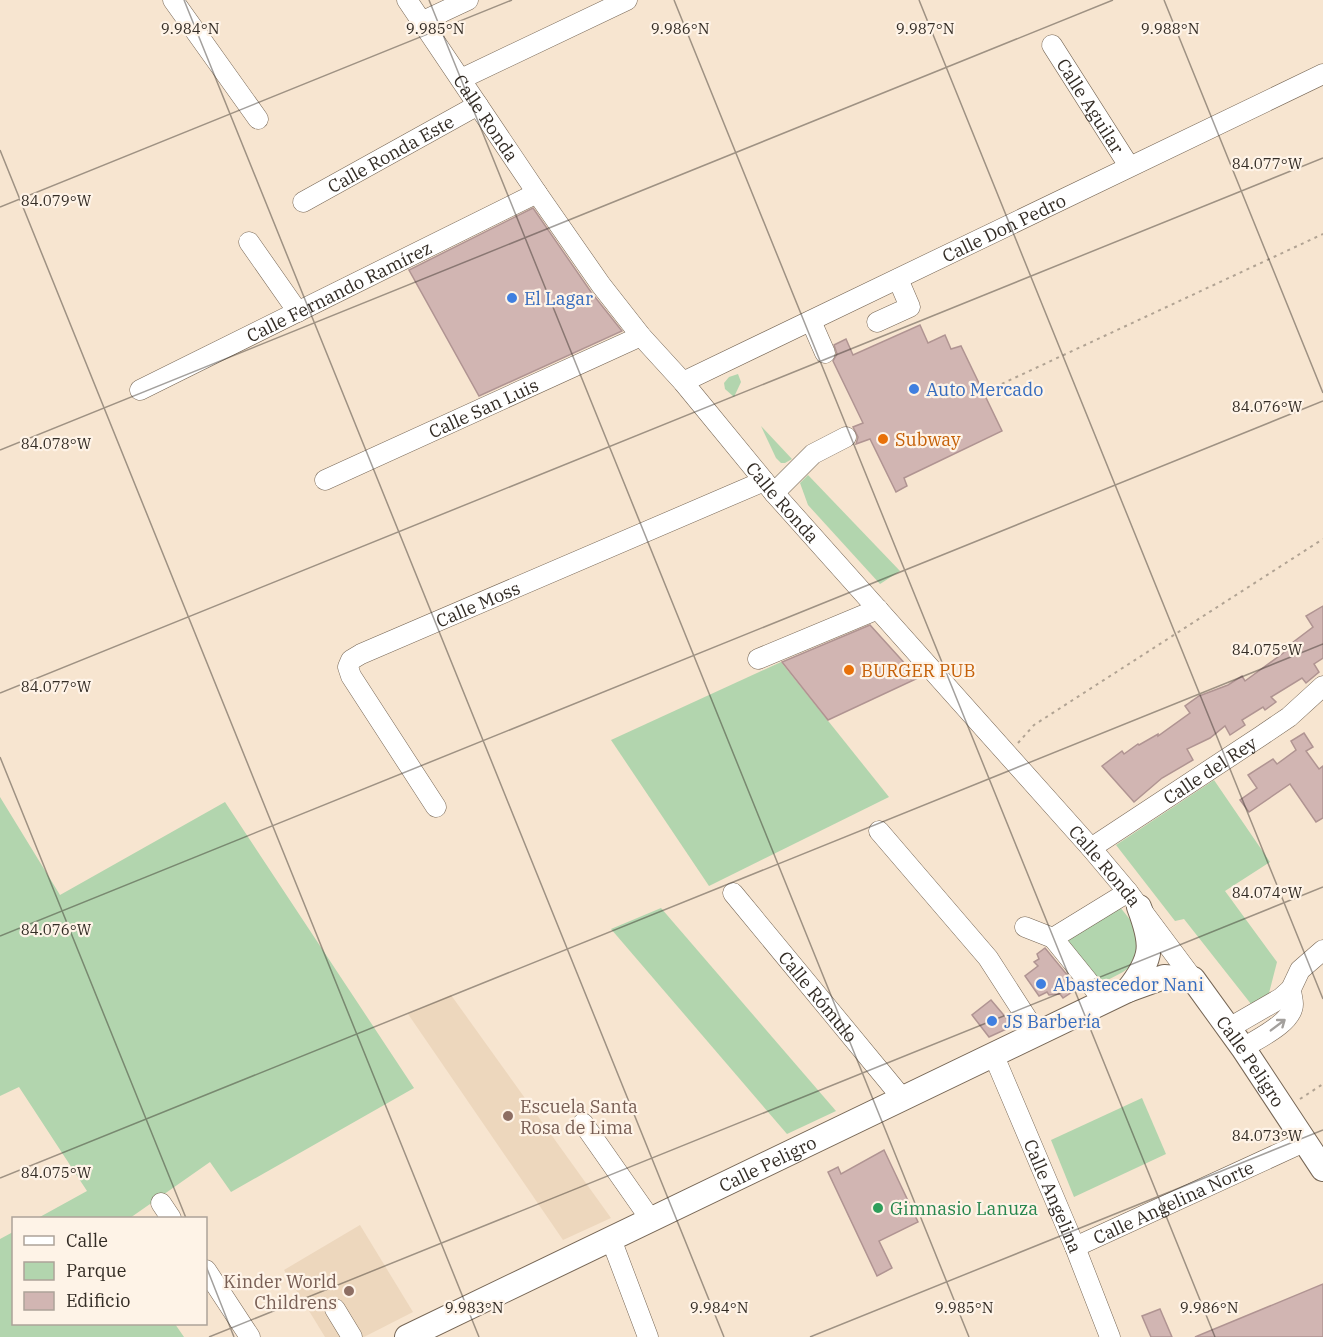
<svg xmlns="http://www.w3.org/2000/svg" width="1323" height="1337" font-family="'IBM Plex Serif',serif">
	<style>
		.built { fill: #edd7bd }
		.green { fill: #b2d5ae }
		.building { fill: #d1b5b2; stroke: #b09492; stroke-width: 1.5 }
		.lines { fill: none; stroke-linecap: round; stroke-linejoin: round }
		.minor-casing { stroke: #766655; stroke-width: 21 }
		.major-casing { stroke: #766655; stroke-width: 26 }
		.path { stroke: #b1a393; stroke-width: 2; stroke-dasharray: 3 4.5; stroke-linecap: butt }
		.minor { stroke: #fff; stroke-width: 20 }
		.major { stroke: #fff; stroke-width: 24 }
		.oneway { stroke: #a3a09d }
		.ticks { fill: none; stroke: #332c25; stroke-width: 1.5; stroke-opacity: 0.45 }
		.shop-dot { fill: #3f7fe0; stroke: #fef3e7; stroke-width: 2 }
		.food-dot { fill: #e8710a; stroke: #fef3e7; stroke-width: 2 }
		.education-dot { fill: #8d6e63; stroke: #fef3e7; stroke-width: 2 }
		.leisure-dot { fill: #2e9e5b; stroke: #fef3e7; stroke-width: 2 }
		.labels { text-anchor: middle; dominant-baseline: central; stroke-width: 4.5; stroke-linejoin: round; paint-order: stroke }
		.street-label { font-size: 18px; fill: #332c25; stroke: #fef3e7 }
		.shop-label { font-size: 18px; fill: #366cbe; stroke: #fef3e7; text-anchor: start }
		.food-label { font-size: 18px; fill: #c56008; stroke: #fef3e7; text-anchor: start }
		.education-label { font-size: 18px; fill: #785e54; stroke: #fef3e7; text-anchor: start }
		.leisure-label { font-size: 18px; fill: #27864d; stroke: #fef3e7; text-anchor: start }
		.ticks-label { font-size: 15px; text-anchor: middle; fill: #332c25; stroke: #fef3e7; stroke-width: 4.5; stroke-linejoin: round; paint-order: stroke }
	</style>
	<rect width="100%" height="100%" fill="#f7e5d0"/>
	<!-- built -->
	<g class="built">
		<polygon points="451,995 611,1218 563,1240 408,1014"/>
		<polygon points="360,1225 413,1312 364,1337 325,1337 284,1270"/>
	</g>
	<!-- green -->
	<g class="green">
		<polygon points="738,374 741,382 734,397 725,389 724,383 729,377"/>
		<polygon points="761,426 792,459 785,463 781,463 776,458"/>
		<polygon points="808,475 900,571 880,584 808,505 800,483"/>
		<polygon points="781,662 889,797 709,886 611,740"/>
		<polygon points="1214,780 1270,862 1225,891 1277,962 1269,993 1251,1004 1184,919 1175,921 1116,845"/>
		<polygon points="0,797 60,895 225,802 414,1088 231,1192 210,1162 130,1218 38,1218 87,1191 19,1087 0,1096"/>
		<path d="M1116,902C1138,930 1140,927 1134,964L1123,972L1100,984L1061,937Z"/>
		<polygon points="661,908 836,1111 787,1134 611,929"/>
		<polygon points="1142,1098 1166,1154 1074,1197 1051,1140"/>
		<polygon points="13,1232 14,1324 175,1324 184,1337 0,1337 0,1239"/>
	</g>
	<!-- building -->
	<g class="building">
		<polygon points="533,208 591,292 622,331 479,396 409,270"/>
		<polygon points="920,325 928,343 945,335 951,349 961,346 1002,431 904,478 907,486 896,492 870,439 856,444 858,437 853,427 863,423 833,361 837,354 834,345 846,339 853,355"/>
		<polygon points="1323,606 1323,658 1314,664 1319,672 1306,683 1302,678 1271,697 1276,702 1265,710 1263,707 1242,720 1245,725 1230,735 1225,726 1210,738 1187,749 1193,760 1162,778 1134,802 1102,766 1122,751 1124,754 1138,744 1139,745 1158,734 1158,736 1190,713 1185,706 1199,696 1228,685 1242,676 1245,681 1286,651 1284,649 1313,627 1306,616"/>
		<polygon points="870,625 918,678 828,720 782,662"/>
		<polygon points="1304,733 1313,747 1306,751 1319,769 1323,766 1323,818 1316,822 1290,784 1249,812 1240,800 1257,788 1248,775 1273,759 1277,764 1296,750 1291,741"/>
		<polygon points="1045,948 1078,988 1063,998 1060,994 1049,995 1047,992 1039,996 1025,976 1038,966 1034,962 1039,959 1037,954"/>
		<polygon points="991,1000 1013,1026 989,1037 972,1015"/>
		<polygon points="884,1150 918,1222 879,1241 892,1268 877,1276 828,1172 838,1167 841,1174"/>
		<polygon points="1323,1284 1323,1337 1195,1337"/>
		<polygon points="1160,1309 1172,1337 1151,1337 1142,1316"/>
	</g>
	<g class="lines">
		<!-- minor casing -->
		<g class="minor-casing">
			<g id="minor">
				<polyline points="173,0 258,119"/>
				<path id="s1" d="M407,0L537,193L601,285L641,336L683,382L774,493L1091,848L1128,892L1193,979"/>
				<polyline points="421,22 468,0"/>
				<path id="s2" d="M1052,45L1129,166"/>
				<polyline points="461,79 627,0"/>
				<path id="s3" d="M303,202L478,105"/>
				<polyline points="249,242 298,312"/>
				<polyline points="811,321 825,353"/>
				<polyline points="877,322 910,307 898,279"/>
				<path id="s4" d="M683,382L1323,74"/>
				<path id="s5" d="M140,390L537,193"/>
				<path id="s6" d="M325,480L641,336"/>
				<polyline points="774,493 813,454 846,437"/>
				<polyline points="758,659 878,609"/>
				<path id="s7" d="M436,807L351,676L348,667L351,660L361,654L764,481"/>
				<polyline points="879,831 988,958 1037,1034"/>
				<path id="s8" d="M1091,848L1261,736L1289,717L1323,686"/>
				<path id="s9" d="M733,893L903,1099"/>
				<polyline points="1025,927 1053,938"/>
				<polyline points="1104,1001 1053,938 1128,892"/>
				<polyline points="1229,1028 1281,998 1291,989 1300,970 1323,950"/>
				<path d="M1243,1048C1257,1039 1293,1023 1293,1004C1293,999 1291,994 1291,989"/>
				<path id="s10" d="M994,1056L1075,1247L1110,1337"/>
				<polyline points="583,1123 651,1220"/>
				<polyline points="161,1203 171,1218"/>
				<polyline points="611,1239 648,1337"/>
				<path id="s11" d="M1075,1247L1304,1142"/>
				<polyline points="206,1270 250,1337"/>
				<polyline points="335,1309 352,1337"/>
			</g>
		</g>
		<!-- major casing -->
		<g class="major-casing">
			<g id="major">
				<path d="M1128,990C1154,957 1153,944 1139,907"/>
				<path id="s12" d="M407,1337L1128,990L1164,977L1193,979L1243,1048L1323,1169"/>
			</g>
		</g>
		<!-- path -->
		<g class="path">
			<polyline points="995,387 1323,234"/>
			<polyline points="1018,743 1034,725 1323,539"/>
			<polyline points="1300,1099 1323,1084"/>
		</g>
		<!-- minor -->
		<use href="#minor" class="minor"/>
		<!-- major -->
		<use href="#major" class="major"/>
	</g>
	<!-- one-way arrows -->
	<defs><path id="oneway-shaft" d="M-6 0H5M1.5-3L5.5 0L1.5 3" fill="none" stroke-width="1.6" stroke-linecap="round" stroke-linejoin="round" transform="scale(1.5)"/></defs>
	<use class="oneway" href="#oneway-shaft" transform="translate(1278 1025) rotate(-37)"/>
	<!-- ticks -->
	<path class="ticks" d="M184,0L724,1337M429,0L969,1337M674,0L1215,1337M919,0L1323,999M1164,0L1323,393M0,150L479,1337M0,207L512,0M0,450L1113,0M0,693L1323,158M0,757L186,1218M0,936L1323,401M0,1178L1323,644M206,1266L234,1337M209,1337L1323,887M810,1337L1323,1130"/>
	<!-- markers -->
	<g class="shop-dot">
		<circle cx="512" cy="298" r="6"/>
		<circle cx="914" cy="389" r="6"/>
		<circle cx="1041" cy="984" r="6"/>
		<circle cx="992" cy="1021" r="6"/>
	</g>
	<g class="food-dot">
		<circle cx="883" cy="439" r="6"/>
		<circle cx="849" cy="670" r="6"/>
	</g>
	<g class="education-dot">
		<circle cx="508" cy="1116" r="6"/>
		<circle cx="349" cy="1291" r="6"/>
	</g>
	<circle class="leisure-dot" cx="878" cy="1208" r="6"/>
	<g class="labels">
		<!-- street labels -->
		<g class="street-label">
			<text stroke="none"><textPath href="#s2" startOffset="72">Calle Aguilar</textPath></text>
			<text stroke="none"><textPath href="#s1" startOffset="142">Calle Ronda</textPath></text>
			<text stroke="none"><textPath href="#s3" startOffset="100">Calle Ronda Este</textPath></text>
			<text stroke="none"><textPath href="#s4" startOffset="356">Calle Don Pedro</textPath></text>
			<text stroke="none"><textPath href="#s5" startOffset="222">Calle Fernando Ramírez</textPath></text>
			<text stroke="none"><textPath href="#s6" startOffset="174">Calle San Luis</textPath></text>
			<text stroke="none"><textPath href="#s1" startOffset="628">Calle Ronda</textPath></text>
			<text stroke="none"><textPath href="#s7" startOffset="312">Calle Moss</textPath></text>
			<text stroke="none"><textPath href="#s8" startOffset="142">Calle del Rey</textPath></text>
			<text stroke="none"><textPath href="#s1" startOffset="1114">Calle Ronda</textPath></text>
			<text stroke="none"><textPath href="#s9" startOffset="134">Calle Rómulo</textPath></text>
			<text stroke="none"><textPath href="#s12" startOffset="968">Calle Peligro</textPath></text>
			<text stroke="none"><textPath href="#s12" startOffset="400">Calle Peligro</textPath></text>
			<text stroke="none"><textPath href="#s10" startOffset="152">Calle Angelina</textPath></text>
			<text stroke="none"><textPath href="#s11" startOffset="108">Calle Angelina Norte</textPath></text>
		</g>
		<!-- shop labels -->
		<g class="shop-label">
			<text x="524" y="298">El Lagar</text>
			<text x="926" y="389">Auto Mercado</text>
			<text x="1053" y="984">Abastecedor Nani</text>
			<text x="1004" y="1021">JS Barbería</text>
		</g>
		<!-- food labels -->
		<g class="food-label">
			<text x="895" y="439">Subway</text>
			<text x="861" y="670">BURGER PUB</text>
		</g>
		<!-- education labels -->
		<g class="education-label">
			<text x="520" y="1106">Escuela Santa<tspan x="520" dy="21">Rosa de Lima</tspan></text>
			<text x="337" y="1281" text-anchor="end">Kinder World<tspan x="337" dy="21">Childrens</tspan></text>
		</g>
		<!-- leisure labels -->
		<g class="leisure-label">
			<text x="890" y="1208">Gimnasio Lanuza</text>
		</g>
	</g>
	<g class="ticks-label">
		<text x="1170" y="34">9.988°N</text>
		<text x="190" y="34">9.984°N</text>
		<text x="435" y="34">9.985°N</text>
		<text x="680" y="34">9.986°N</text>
		<text x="925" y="34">9.987°N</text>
		<text x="1267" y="169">84.077°W</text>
		<text x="56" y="206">84.079°W</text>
		<text x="1267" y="412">84.076°W</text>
		<text x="56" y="449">84.078°W</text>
		<text x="1267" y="655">84.075°W</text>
		<text x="56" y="692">84.077°W</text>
		<text x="1267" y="898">84.074°W</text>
		<text x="56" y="935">84.076°W</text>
		<text x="1267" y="1141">84.073°W</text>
		<text x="56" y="1178">84.075°W</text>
		<text x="474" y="1313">9.983°N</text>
		<text x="719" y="1313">9.984°N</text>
		<text x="964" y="1313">9.985°N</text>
		<text x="1209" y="1313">9.986°N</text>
	</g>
	<!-- legend -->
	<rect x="12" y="1217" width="195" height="108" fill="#fef3e7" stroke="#ada399" stroke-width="1.5"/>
	<rect x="24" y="1236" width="30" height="9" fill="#ffffff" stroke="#ada399" stroke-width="1.5"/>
	<text x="66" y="1247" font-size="18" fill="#332c25">Calle</text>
	<rect x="24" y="1262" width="30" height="18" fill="#b2d5ae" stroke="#ada399" stroke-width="1.5"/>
	<text x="66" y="1277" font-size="18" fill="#332c25">Parque</text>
	<rect x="24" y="1292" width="30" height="18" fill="#d1b5b2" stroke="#ada399" stroke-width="1.5"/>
	<text x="66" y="1307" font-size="18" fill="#332c25">Edificio</text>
</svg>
